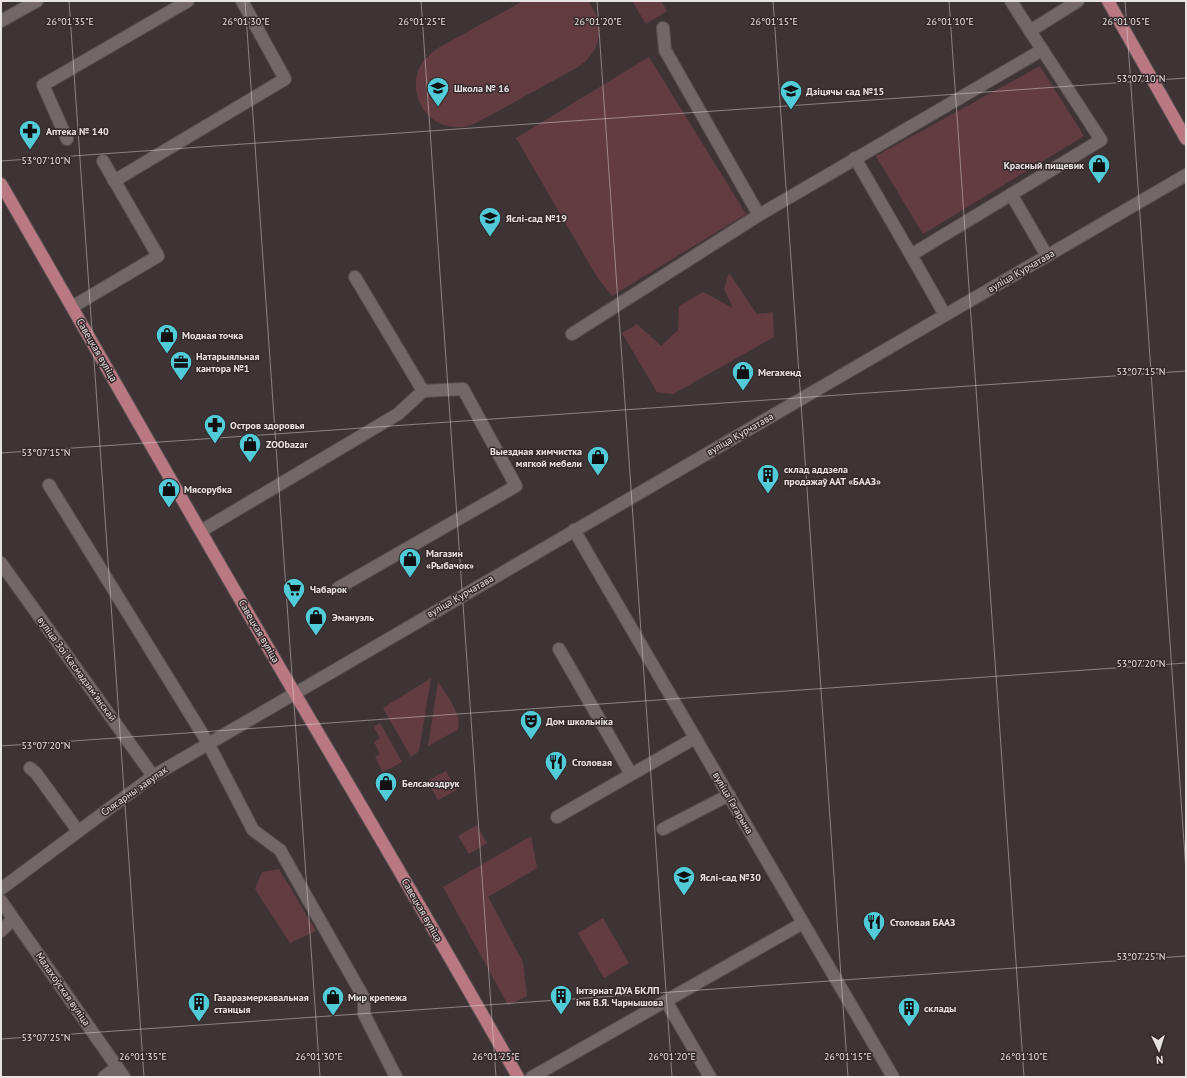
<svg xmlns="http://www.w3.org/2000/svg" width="1187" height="1078" font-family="'PT Sans',sans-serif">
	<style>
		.green { fill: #633c42 }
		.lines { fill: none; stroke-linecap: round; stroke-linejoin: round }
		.minor-casing { stroke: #595051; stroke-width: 14 }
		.major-casing { stroke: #595051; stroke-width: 14 }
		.minor { stroke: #736768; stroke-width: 12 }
		.major { stroke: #b97882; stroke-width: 12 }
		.ticks { fill: none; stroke: #eae3e4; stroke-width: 1; stroke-opacity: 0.45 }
		.labels { text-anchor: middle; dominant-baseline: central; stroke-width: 3; stroke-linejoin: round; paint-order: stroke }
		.poi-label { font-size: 10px; font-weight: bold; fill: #eae3e4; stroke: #352a2b; text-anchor: start }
		.street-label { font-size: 10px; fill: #eae3e4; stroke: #352a2b }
		.ticks-label { font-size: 10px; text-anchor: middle; fill: #eae3e4; stroke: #352a2b; stroke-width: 3; stroke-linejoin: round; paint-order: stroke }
	</style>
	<rect width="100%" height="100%" fill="#3f3435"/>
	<!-- green -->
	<g class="green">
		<path d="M523,1H588C606,25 602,50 578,67L478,122C471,125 464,128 456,127C425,127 405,90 422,63C426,57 432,53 438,48Z"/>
		<polygon points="632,1 661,1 667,11 646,24"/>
		<polygon points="649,57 746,214 612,296 597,277 516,138"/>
		<polygon points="1040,66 1084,136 923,234 876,156"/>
		<polygon points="729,273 757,314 773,312 774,337 673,394 657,392 622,333 637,324 661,346 678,330 679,306 703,292 733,308 724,289"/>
		<polygon points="431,678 419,751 411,757 383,708"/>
		<path d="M438,682C445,693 465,718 457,730L428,746Z"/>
		<polygon points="380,723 402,762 383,772 375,757 380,754 374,742 380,738 374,727"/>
		<polygon points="446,771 457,790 438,800 427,781"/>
		<polygon points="477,825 487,843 469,854 458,836"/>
		<polygon points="531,836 537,868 488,897 523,962 527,996 508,1005 443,887"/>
		<polygon points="279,869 316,931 290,943 255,889 262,872"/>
		<polygon points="603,918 629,963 604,978 578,933"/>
	</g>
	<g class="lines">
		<!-- minor casing -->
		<g class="minor-casing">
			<g id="minor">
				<polyline points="1011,1 1030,31 1078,1"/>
				<polyline points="1,21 37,1"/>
				<polyline points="67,139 43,85 188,1"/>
				<polyline points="855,158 911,255"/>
				<polyline points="114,181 285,79 242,1"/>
				<polyline points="1011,194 1047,256"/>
				<polyline points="759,215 1042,50"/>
				<polyline points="72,307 158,256 103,161"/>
				<polyline points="945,315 911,255 1101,140 1030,31"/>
				<polyline points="572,334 759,215 665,50 663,28"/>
				<polyline points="49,485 208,743 253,830 280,850 364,998 364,1014 396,1077"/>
				<polyline points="574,530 893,1077"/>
				<polyline points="201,531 398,414 423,391"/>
				<polyline points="1,563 153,776"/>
				<polyline points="338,588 516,486 463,389 423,391 355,277"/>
				<polyline points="559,649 631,774"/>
				<polyline points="30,768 36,773 78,831"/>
				<polyline points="557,817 695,738"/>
				<polyline points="663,829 729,795"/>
				<polyline points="1,889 153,776 1186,175"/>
				<polyline points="1,901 124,1077"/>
				<polyline points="1,931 13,919"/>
				<polyline points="666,1001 710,1077"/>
				<polyline points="104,1077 117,1067"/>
				<polyline points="532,1077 803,923"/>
			</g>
		</g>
		<!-- major casing -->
		<g class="major-casing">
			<g id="major">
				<polyline points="1108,1 1186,139"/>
				<path d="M1,184C103,360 203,538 307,714C378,834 449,955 518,1077"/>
			</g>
		</g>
		<!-- minor -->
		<use href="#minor" class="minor"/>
		<!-- major -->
		<use href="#major" class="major"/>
	</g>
	<!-- ticks -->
	<path class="ticks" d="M69,1L144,1077M245,1L320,1077M421,1L496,1077M597,1L672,1077M773,1L848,1077M949,1L1024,1077M1125,1L1186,871M1,161L1186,78M1,453L1186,371M1,746L1186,663M1,1039L1186,956"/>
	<!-- icons -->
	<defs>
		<g id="school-pin" transform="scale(1.15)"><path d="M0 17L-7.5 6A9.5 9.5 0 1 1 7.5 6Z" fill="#52cbd9" stroke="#352a2b"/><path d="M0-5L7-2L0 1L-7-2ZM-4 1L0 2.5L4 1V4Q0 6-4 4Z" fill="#111"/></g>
		<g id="pharmacy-pin" transform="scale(1.15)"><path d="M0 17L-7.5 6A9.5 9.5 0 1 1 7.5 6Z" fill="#52cbd9" stroke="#352a2b"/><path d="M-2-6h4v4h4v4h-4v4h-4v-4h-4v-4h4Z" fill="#111"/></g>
		<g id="shop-pin" transform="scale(1.15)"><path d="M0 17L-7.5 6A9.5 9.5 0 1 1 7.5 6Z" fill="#52cbd9" stroke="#352a2b"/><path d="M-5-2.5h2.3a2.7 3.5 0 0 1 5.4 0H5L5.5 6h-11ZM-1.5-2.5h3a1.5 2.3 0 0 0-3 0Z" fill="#111"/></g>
		<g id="office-pin" transform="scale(1.15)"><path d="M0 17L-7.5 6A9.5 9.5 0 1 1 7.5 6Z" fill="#52cbd9" stroke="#352a2b"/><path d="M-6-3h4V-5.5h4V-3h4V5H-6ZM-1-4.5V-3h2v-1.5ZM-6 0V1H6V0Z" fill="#111"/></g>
		<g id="building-pin" transform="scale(1.15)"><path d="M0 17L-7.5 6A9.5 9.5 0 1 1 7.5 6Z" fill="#52cbd9" stroke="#352a2b"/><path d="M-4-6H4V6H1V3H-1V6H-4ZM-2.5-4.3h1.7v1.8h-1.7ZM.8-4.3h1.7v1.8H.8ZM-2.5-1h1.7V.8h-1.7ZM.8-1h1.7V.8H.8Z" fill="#111"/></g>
		<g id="supermarket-pin" transform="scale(1.15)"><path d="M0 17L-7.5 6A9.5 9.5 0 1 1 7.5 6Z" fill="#52cbd9" stroke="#352a2b"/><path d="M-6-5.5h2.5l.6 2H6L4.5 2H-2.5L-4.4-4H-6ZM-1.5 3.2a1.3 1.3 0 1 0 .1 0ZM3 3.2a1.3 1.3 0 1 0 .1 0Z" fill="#111"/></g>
		<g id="theatre-pin" transform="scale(1.15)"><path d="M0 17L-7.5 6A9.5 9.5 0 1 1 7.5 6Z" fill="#52cbd9" stroke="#352a2b"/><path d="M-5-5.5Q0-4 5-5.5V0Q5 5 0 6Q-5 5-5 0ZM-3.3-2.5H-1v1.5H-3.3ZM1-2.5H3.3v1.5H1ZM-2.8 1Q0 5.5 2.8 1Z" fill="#111"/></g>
		<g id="restaurant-pin" transform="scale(1.15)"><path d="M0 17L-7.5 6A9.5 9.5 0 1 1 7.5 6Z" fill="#52cbd9" stroke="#352a2b"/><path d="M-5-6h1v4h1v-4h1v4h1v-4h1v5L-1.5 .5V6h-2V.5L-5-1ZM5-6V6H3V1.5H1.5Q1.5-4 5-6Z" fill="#111"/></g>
	</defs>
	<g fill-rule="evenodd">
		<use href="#school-pin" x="438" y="88"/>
		<use href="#school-pin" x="791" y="91"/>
		<use href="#pharmacy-pin" x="30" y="131"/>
		<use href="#shop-pin" x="1099" y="165"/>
		<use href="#school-pin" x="490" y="218"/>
		<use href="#shop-pin" x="167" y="335"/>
		<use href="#office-pin" x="181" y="362"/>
		<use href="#shop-pin" x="743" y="372"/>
		<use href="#pharmacy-pin" x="215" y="425"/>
		<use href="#shop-pin" x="250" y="444"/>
		<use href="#shop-pin" x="598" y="457"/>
		<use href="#building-pin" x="768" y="475"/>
		<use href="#shop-pin" x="169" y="489"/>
		<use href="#shop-pin" x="410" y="559"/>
		<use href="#supermarket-pin" x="294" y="589"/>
		<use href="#shop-pin" x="316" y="617"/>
		<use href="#theatre-pin" x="531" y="721"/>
		<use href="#restaurant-pin" x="556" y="762"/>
		<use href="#shop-pin" x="386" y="783"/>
		<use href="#school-pin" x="684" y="877"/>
		<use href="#restaurant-pin" x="874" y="922"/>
		<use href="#building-pin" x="561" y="996"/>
		<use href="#shop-pin" x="333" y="997"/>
		<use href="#building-pin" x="199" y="1003"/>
		<use href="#building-pin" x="909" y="1008"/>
	</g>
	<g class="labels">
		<!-- poi labels -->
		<g class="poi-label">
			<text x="454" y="88">Школа № 16</text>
			<text x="806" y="91">Дзіцячы сад №15</text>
			<text x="46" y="131">Аптека № 140</text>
			<text x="1084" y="165" text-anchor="end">Красный пищевик</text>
			<text x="506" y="218">Яслі-сад №19</text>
			<text x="182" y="335">Модная точка</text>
			<text x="196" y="356">Натарыяльная<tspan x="196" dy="12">кантора №1</tspan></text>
			<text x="758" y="372">Мегахенд</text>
			<text x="230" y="425">Остров здоровья</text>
			<text x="266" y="444">ZOObazar</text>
			<text x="582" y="451" text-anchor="end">Выездная химчистка<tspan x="582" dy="12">мягкой мебели</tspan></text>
			<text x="784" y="469">склад аддзела<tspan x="784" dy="12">продажаў ААТ «БААЗ»</tspan></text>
			<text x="184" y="489">Мясорубка</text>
			<text x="426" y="553">Магазин<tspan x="426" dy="12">«Рыбачок»</tspan></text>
			<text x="310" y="589">Чабарок</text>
			<text x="332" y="617">Эмануэль</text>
			<text x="546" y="721">Дом школьніка</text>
			<text x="572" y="762">Столовая</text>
			<text x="402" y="783">Белсаюздрук</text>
			<text x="700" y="877">Яслі-сад №30</text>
			<text x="890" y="922">Столовая БААЗ</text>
			<text x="576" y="990">Інтэрнат ДУА БКЛП<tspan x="576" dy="12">імя В.Я. Чарнышова</tspan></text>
			<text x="214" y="997">Газаразмеркавальная<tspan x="214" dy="12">станцыя</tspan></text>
			<text x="348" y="997">Мир крепежа</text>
			<text x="924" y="1008">склады</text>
		</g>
		<!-- street labels -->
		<g class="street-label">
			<text transform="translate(1021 271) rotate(-30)">вуліца Курчатава</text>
			<text transform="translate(97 350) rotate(60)">Савецкая вуліца</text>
			<text transform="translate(740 434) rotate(-30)">вуліца Курчатава</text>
			<text transform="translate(460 596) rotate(-30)">вуліца Курчатава</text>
			<text transform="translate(259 631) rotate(60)">Савецкая вуліца</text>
			<text transform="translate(77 669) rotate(54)">вуліца Зоі Касмадзямʼянскай</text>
			<text transform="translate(134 791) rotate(-35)">Слясарны завулак</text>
			<text transform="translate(733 803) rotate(60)">вуліца Гагарына</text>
			<text transform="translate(422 910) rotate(60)">Савецкая вуліца</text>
			<text transform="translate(63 989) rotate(55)">Малахоўская вуліца</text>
		</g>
	</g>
	<g class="ticks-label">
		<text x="70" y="25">26°01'35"E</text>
		<text x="246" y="25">26°01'30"E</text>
		<text x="422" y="25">26°01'25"E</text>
		<text x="598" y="25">26°01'20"E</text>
		<text x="774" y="25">26°01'15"E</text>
		<text x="950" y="25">26°01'10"E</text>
		<text x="1126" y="25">26°01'05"E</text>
		<text x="1141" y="82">53°07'10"N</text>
		<text x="46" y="164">53°07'10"N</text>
		<text x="1141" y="375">53°07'15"N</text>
		<text x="46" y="456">53°07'15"N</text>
		<text x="1141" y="667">53°07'20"N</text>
		<text x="46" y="749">53°07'20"N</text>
		<text x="1141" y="960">53°07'25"N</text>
		<text x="46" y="1041">53°07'25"N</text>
		<text x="143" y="1060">26°01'35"E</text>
		<text x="319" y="1060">26°01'30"E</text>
		<text x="496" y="1060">26°01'25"E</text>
		<text x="672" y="1060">26°01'20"E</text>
		<text x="848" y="1060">26°01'15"E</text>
		<text x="1024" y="1060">26°01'10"E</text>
	</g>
	<!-- border -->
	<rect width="1187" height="1078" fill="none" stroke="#eae3e4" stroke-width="4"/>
	<!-- north arrow -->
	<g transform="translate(1159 1050) rotate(176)" stroke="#352a2b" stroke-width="3" paint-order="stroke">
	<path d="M0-3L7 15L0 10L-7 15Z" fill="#eae3e4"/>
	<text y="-6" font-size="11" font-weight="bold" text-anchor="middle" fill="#eae3e4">N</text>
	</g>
</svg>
